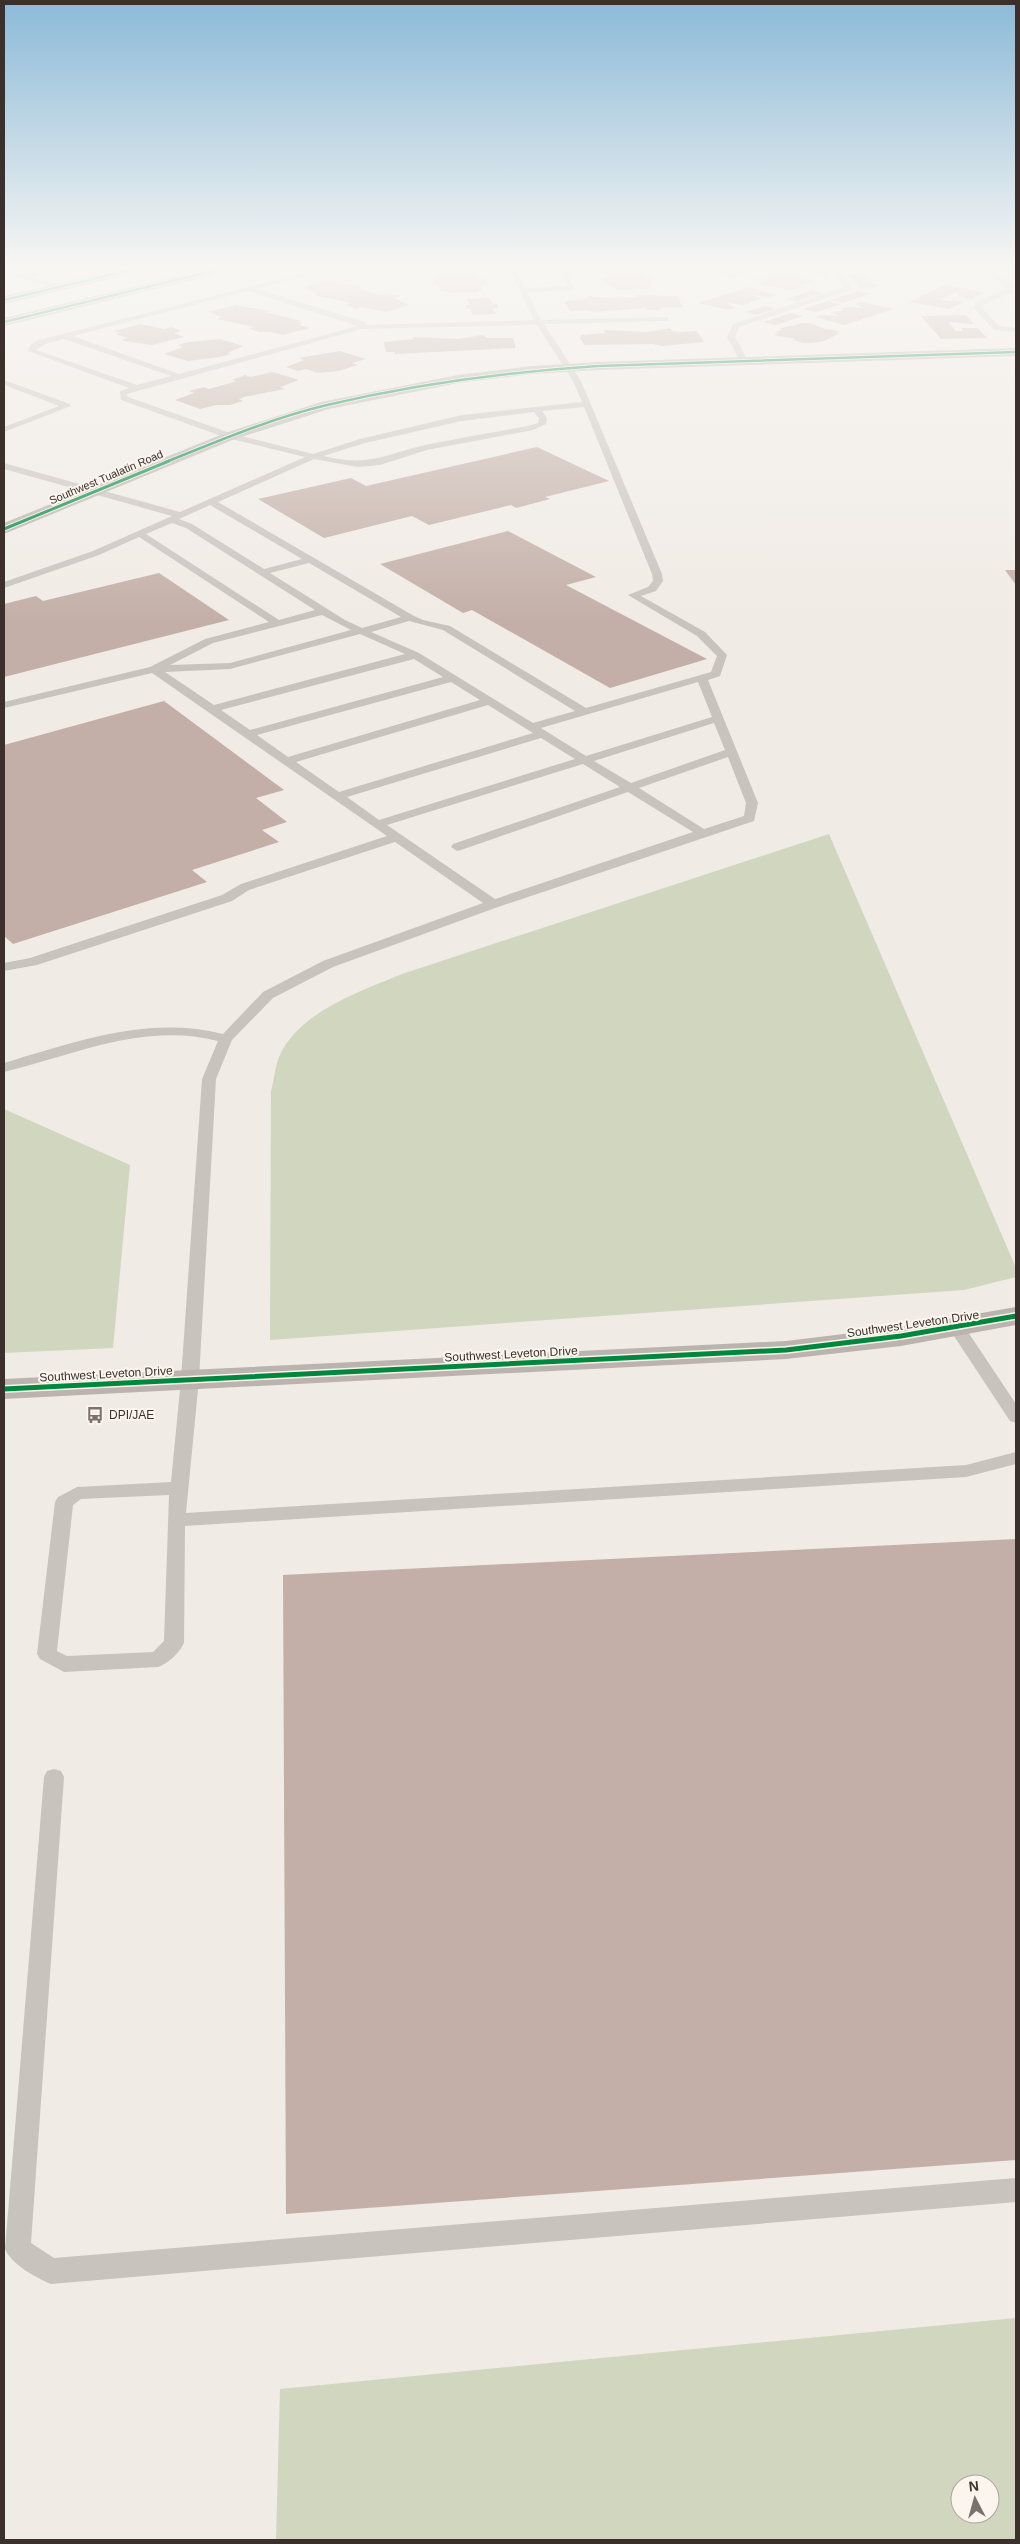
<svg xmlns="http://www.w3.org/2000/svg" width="1020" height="2544" font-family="Helvetica,sans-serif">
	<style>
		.green { fill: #d1d6bf; fill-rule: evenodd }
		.building { fill: #c3afa7 }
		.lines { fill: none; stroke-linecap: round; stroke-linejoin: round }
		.lane { fill: #c9c3be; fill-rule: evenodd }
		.secondary { fill: #bab3ae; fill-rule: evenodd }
		.highway { fill: #afaaa4; fill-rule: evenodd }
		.cycleway-far2-casing { stroke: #fbf5ee; stroke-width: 4 }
		.cycleway-far1-casing { stroke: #fbf5ee; stroke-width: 5 }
		.cycleway-casing { stroke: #fbf5ee; stroke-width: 8 }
		.cycleway-far2 { stroke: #00873e; stroke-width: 2.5 }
		.cycleway-far1 { stroke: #00873e; stroke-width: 3 }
		.cycleway { stroke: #00873e; stroke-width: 5 }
		.labels { text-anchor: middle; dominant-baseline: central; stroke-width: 4; stroke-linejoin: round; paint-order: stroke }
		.far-street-label { font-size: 11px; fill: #3b302b; stroke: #fbf5ee }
		.street-label { font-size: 12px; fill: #3b302b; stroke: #fbf5ee }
		.poi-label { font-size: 12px; fill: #3b302b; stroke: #fbf5ee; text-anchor: start }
	</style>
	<rect width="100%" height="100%" fill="#f0ebe5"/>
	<!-- green -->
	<g class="green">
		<path d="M829,834L1016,1268V1277L964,1290L270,1340L271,1091C274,1081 275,1067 279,1057C298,1012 361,991 402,974Z"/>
		<polygon points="4,1109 130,1165 113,1348 4,1353"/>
		<path d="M1016,2318V2540H276L280,2389ZM960,2484H990V2514H960Z"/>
	</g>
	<!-- building -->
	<g class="building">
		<polygon points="434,265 481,265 483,270 475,271 477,277 486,279 487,284 481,285 482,290 478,290 478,292 447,293 447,291 441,291 438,285 434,285 432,280 440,278 437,272 430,272 429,268 433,268"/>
		<polygon points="684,265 732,265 738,266 730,270 754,270 733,278"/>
		<polygon points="842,265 855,265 861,271 848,271"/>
		<polygon points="999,267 1016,267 1016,275 1009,276"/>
		<polygon points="811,269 824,269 831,276 818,277"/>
		<polygon points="641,271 653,281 650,281 652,284 648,286 649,289 616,290 609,284 604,284 601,279 608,277 606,272"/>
		<polygon points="774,272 808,277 805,278 816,282 803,284 798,286 803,287 794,290 785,289 759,284 762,283 751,279 764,277 769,276 765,275"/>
		<polygon points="847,274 864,274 877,287 860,288"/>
		<polygon points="326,281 352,285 365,288 360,289 381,295 386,294 401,296 395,298 409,305 386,312 361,307 356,309 346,305 351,303 347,302 314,295 317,294 303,287"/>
		<polygon points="945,285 985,292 971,299 956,296 960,294 954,293 940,300 964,302 949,309 909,302"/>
		<polygon points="749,287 776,295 769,297 752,295 762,299 747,302 751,303 744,305 726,303 736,308 729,310 698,303"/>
		<polygon points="812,290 822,293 797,301 787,299"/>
		<polygon points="858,291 870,294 843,303 829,300"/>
		<polygon points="635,295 677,296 683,307 664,307 659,309 660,310 647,310 646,308 595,312 587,310 570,311 565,303 565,301 582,300 589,298 588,296 613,298 636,297"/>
		<polygon points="490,298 492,304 497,304 498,308 493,308 496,314 472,315 471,309 466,309 465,305 470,305 467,299"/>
		<polygon points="828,301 841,304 816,312 803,309"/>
		<polygon points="861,302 893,309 844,325 816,317 822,315 840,316 830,312 841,311 845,310 840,309 847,307 865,308 855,304"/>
		<polygon points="235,305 271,311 265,312 302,321 297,322 303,323 299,325 310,328 283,335 271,332 259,332 248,328 254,327 217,319 221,317 208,312"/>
		<polygon points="765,306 775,309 756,315 745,312"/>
		<polygon points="791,313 803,316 776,325 763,322"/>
		<polygon points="966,315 974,324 948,322 956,331 963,331 961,328 978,328 987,338 941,339 921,316"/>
		<polygon points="802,323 810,323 825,329 841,331 836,332 840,333 824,341 813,343 804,343 792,340 796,339 774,335 779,333 775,332 782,330 779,329"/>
		<polygon points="140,324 165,329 171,327 181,331 174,333 184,337 152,345 124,341 121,340 128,338 115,334 120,333 114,331"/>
		<polygon points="670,328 672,331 681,332 697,331 704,342 662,346 653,344 585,345 580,338 581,335 605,333 604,330 647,332"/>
		<polygon points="482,335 488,338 513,338 516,348 395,354 395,352 386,352 384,342 414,339 413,337 458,339"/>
		<polygon points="220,339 243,346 227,353 231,354 220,357 188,361 164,354 183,347 178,345 189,342"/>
		<polygon points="340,351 366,359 352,363 358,365 338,371 318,373 306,369 298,371 286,367 304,360 299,358"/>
		<polygon points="273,372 299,380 280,387 285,389 244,397 239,399 243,401 230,405 216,405 200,409 175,400 194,393 189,391 204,387 209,389 237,381 232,380 245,375 250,377"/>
		<polygon points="537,447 609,481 545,497 550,499 516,508 511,505 429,525 412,516 324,538 258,499 351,478 366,486"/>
		<polygon points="508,531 596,577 566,585 707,659 610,688 472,610 463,613 380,564"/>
		<polygon points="1005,570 1016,570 1016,585"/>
		<polygon points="159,573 229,620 4,677 4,604 36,596 43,601"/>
		<polygon points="164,701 284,790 256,798 287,822 262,830 279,842 192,870 207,882 13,944 4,936 4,745"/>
		<polygon points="1016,1539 1016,2160 286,2214 283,1575"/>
	</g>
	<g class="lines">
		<!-- lane -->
		<g class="lane">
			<polygon points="59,265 65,265 66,267 32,277 59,285 56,289 4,272 4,268 25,274"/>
			<path d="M336,265H346L257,289L365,322L366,325L534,320L509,269L513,267L565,265L574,290L527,292L541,320L668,317V321H665L544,324L581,381L662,574L663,581L656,591L641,596L705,632L727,655L720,676L708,680L758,803L754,821L498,907L333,967L273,998L232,1040L216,1079L199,1379L186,1513L966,1465L1016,1452V1464L966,1477L185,1526L184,1643C179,1653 169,1663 158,1667L64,1672L40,1659L37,1654L55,1502L58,1497L77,1487L171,1482L181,1379L202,1079L218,1041C143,1022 75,1055 4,1072V1063C75,1042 148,1015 223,1034L263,992L323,961L483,903L395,842L249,890L232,901L37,965L4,971V963L30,958L222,895L241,884L387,836L152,673L4,708V702L150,667L205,639L269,622L139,537L99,555L4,588V582L93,551L172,516L4,469V463L180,512L305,457L227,438L121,400L120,391L129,388L28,351L31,344L39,340ZM559,268L567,286L525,288L517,271ZM248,291L358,326L179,374L73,336ZM537,325L573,381L582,402L462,415L360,439L313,454L233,434L128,397L127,394L362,329ZM64,339L171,376L137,385L36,350L45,344ZM584,407L652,574L653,581L648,587L628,595L697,636L717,656L711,672L586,708L450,626L423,620L414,616L218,502L314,459L358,467L380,465L427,450L533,430L546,424L547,418L542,411ZM534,412L539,418L538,423L528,426C494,432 459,438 425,445C383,455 369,467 323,456L365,443L462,421ZM210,505L302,559L264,569L192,524L179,519ZM172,523L186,528L315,610L279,620L146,534ZM309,563L401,617L362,628L345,620L270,573ZM322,615L351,630L230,663L170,665L213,643ZM409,621L443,630L575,711L533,723L419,653L371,632ZM360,634L405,654L214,705L165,672L230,669ZM414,659L443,677L250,730L221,710ZM451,682L480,700L288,757L257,735ZM698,682L712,717L586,756L541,728ZM488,705L533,733L339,792L296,762ZM714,723L725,750L631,783L594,761ZM541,738L575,759L379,820L347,797ZM728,757L746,803L744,816L704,829L639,788ZM583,764L620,787L453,844L451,847L457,851L461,850L628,792L693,832L495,899L387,825ZM169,1495L164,1641L153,1652L67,1656L57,1651L73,1505L81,1499Z"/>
			<polygon points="826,265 832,265 851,286 851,290 739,327 735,337 748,361 741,363 727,337 733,324 844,287"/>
			<path d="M923,265L995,273L1010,281L1013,292L982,305V308L999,326L1016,328V332L994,330L974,308L976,302L1006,289C996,266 938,280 923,265Z"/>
			<polygon points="4,380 70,404 71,406 4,432 4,427 59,406 4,385"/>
			<polygon points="958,1325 964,1326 1016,1404 1016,1423 1010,1421 950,1330 952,1326"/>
			<path d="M54,1769L61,1771L64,1777L31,2243L54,2258L1016,2178V2202L51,2284C35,2277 12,2265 5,2249L44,1777L47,1771Z"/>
		</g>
		<!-- secondary -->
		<g class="secondary">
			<polygon points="1016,348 1016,356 598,370 532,374 458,383 329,409 235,439 4,534 4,523 225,433 321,402 458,375 532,366 598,362"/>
			<polygon points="1016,1307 1016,1325 901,1346 786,1359 4,1399 4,1379 786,1341 901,1327"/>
		</g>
		<!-- highway -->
		<g class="highway">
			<polygon points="139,265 158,265 156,268 4,304 4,296"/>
			<polygon points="224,265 243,265 241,268 4,326 4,318"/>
		</g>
		<!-- cycleway-far2 casing -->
		<g class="cycleway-far2-casing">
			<g id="cycleway-far2">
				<polyline points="4,300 152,265"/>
				<polyline points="4,322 237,265"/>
				<path d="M166,462C218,441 272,418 327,405C416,384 507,372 598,366L1016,352"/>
			</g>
		</g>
		<!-- cycleway-far1 casing -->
		<g class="cycleway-far1-casing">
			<polyline id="cycleway-far1" points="4,529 169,461"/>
		</g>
		<!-- cycleway casing -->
		<g class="cycleway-casing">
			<polyline id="cycleway" points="4,1389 786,1350 901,1336 1016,1316"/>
		</g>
		<!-- cycleway-far2 -->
		<use href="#cycleway-far2" class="cycleway-far2"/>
		<!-- cycleway-far1 -->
		<use href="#cycleway-far1" class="cycleway-far1"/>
		<!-- cycleway -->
		<use href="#cycleway" class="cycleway"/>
	</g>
	<!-- sky -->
	<linearGradient id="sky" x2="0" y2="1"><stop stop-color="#8bbad8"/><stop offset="0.43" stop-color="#f8f6f3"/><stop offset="1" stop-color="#f8f6f3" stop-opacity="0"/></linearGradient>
	<rect width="1020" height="621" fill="url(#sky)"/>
	<!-- icons -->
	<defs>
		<g id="bus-bare" transform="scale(1.35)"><path d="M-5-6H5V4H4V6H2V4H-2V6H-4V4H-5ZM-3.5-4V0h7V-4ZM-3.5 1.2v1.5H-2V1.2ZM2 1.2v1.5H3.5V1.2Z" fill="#7a716c" stroke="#fbf5ee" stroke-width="2.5" paint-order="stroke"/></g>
	</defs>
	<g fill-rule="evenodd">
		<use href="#bus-bare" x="95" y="1415"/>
	</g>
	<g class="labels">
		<!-- far-street labels -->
		<g class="far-street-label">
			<text transform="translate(106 477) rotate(-23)">Southwest Tualatin Road</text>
		</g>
		<!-- street labels -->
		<g class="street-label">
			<text transform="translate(913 1324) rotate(-8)">Southwest Leveton Drive</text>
			<text transform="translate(511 1354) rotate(-3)">Southwest Leveton Drive</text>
			<text transform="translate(106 1374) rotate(-3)">Southwest Leveton Drive</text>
		</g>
		<!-- poi labels -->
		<g class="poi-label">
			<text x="109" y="1415">DPI/JAE</text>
		</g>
	</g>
	<!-- border -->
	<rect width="1020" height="2544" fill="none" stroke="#3b302b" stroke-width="10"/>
	<!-- north arrow -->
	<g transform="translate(975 2499) rotate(354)"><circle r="24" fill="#fbf5ee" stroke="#aea6a0"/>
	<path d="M0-4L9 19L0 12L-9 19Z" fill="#7a716c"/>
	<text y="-8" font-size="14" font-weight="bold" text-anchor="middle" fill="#3b302b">N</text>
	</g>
</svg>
